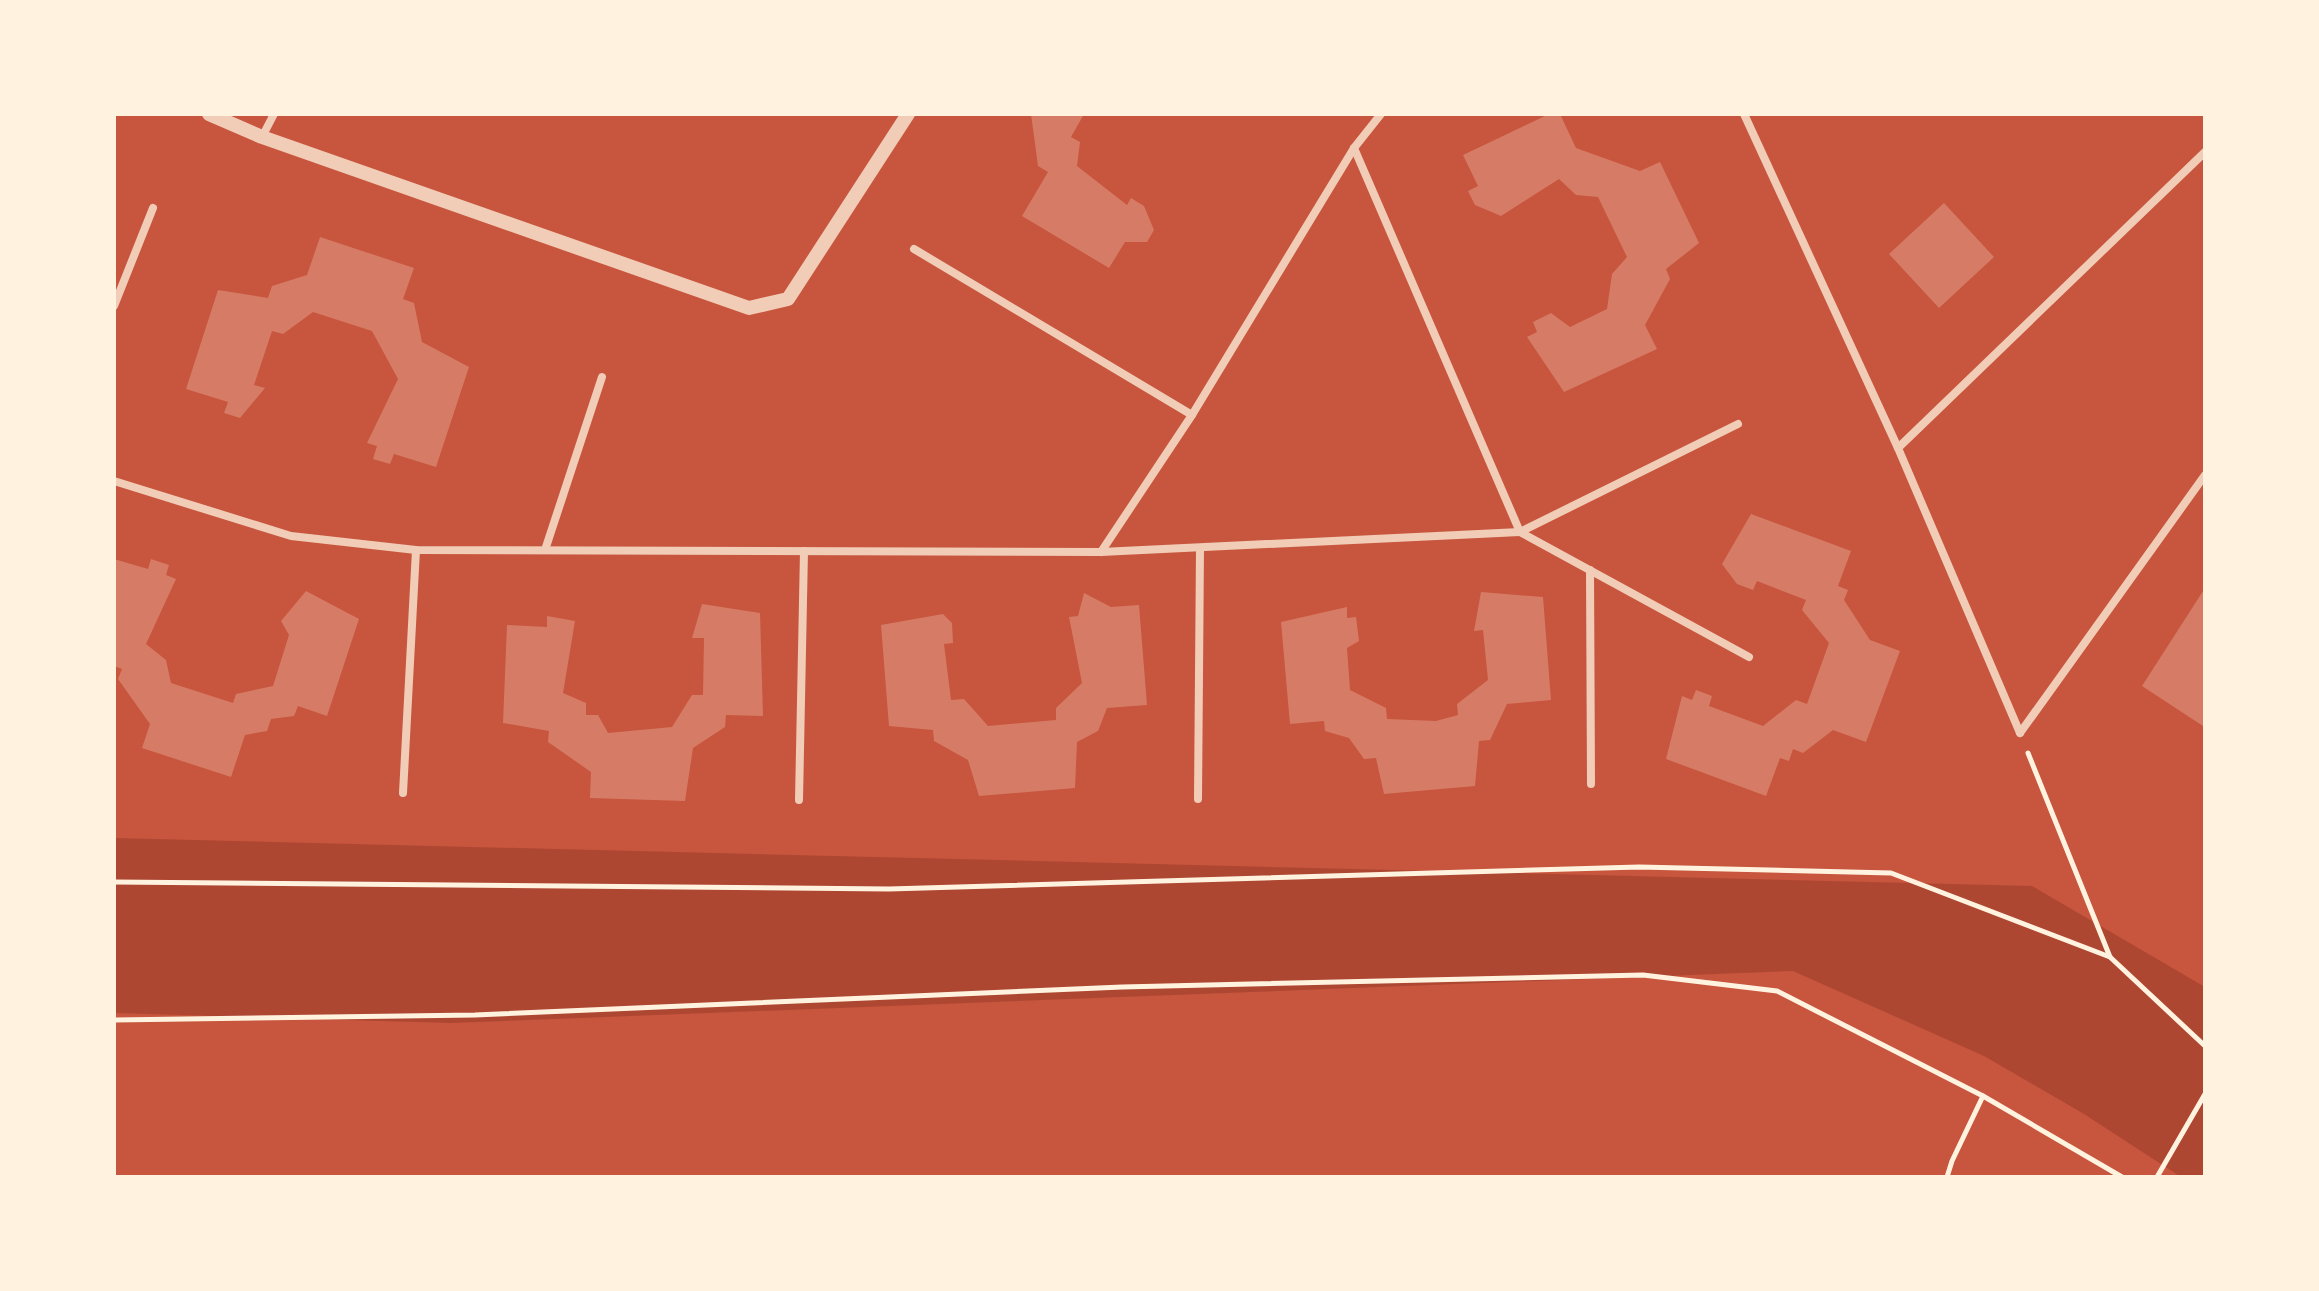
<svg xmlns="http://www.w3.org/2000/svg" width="2319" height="1291" font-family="Overpass,sans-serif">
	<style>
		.green { fill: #ae4732 }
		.building { fill: #d67c66 }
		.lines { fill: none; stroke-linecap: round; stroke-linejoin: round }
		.path { stroke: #fff3e0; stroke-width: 5 }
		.minor { stroke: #f1ccb7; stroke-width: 8 }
		.tertiary { stroke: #f1ccb7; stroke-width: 14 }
	</style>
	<rect width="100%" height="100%" fill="#c8553d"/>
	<!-- green -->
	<polygon class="green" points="114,838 2032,886 2205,987 2205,1177 2181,1177 2084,1114 1984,1056 1793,971 451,1023 114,1013"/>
	<!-- building -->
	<g class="building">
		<polygon points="1031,114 1084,114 1071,137 1080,142 1077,166 1127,205 1131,198 1144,206 1154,230 1147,242 1125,242 1109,268 1022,216 1048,172 1038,166"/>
		<polygon points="1549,114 1560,114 1576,148 1640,171 1660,162 1699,243 1666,269 1670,279 1645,325 1657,349 1564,392 1527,337 1537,332 1533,322 1551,313 1570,327 1607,309 1612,274 1627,257 1598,197 1576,195 1559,179 1501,216 1475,205 1468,191 1478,186 1463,155"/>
		<polygon points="1944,203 1994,257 1939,308 1889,254"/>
		<polygon points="320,237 414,268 403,299 414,303 422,342 469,367 436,467 394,454 390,464 373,459 377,446 367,443 398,379 372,331 313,312 283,334 272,331 254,385 265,388 240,418 224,413 228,402 186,389 218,290 268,298 272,286 307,275"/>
		<polygon points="1751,514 1851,551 1838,586 1848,590 1844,600 1870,640 1900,651 1866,742 1833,730 1803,753 1793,749 1789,761 1780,758 1766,796 1666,759 1682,696 1692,700 1696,690 1712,696 1709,706 1763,726 1796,700 1807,704 1829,643 1802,610 1806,600 1757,581 1753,590 1737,584 1722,564"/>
		<polygon points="114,559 148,569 151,559 169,565 166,575 176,579 146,644 166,660 171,683 233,703 236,694 273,686 289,635 281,621 306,591 359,619 327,716 298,706 294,716 271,719 267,731 245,735 231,777 142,748 150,724 118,679 122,669 114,666"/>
		<polygon points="2205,588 2205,722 2203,726 2142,686"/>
		<polygon points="1481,592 1543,597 1551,700 1507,704 1490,740 1479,741 1475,786 1384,794 1376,758 1364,759 1349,738 1325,731 1324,721 1290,724 1281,622 1347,607 1347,618 1356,617 1359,641 1347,648 1350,690 1386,708 1387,719 1436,721 1458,715 1457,704 1488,680 1483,630 1474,631"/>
		<polygon points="1084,593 1111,607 1139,605 1147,705 1107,708 1098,731 1077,742 1075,788 979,796 968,760 934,741 933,730 889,726 881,625 943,614 952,623 953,643 944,644 951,700 964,699 988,726 1056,720 1056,708 1082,683 1069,617 1078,616"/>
		<polygon points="702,604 760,613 763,716 726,715 725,727 693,748 685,801 590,798 591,772 548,742 549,731 503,723 507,625 547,627 547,616 575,621 563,693 586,703 586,715 598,715 608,733 672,727 692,695 703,695 704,638 692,638"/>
	</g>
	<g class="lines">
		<!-- path -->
		<g class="path">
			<polyline points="2028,753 2110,957 2205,1046"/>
			<polyline points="114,882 889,889 1639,867 1891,873 2110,957"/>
			<polyline points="114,1020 475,1015 1122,987 1643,975 1777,991 1983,1096 2122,1177"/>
			<polyline points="1947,1177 1952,1161 1983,1096"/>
			<polyline points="2157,1177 2205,1094"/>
		</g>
		<!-- minor -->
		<g class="minor">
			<polyline points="1744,114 1898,448 2020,733"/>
			<polyline points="262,137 274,114"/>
			<polyline points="1354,148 1520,532 1749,657"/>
			<polyline points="914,249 1192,415"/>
			<polyline points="114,306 153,208"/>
			<polyline points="1898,448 2205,152"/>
			<polyline points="114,481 291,536 416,550 1101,552 1520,532 1738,424"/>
			<polyline points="545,550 602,377"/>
			<polyline points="1101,552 1192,415 1354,148 1381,114"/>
			<polyline points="1590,570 1591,784"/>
			<polyline points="2020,733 2205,475"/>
			<polyline points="403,793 416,550"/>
			<polyline points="1198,799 1200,548"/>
			<polyline points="799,800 804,551"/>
		</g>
		<!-- tertiary -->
		<polyline class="tertiary" points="209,114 262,137 749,308 788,299 908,114"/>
	</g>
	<!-- border -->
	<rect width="2319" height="1291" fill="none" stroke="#fff3e0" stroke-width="232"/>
</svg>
